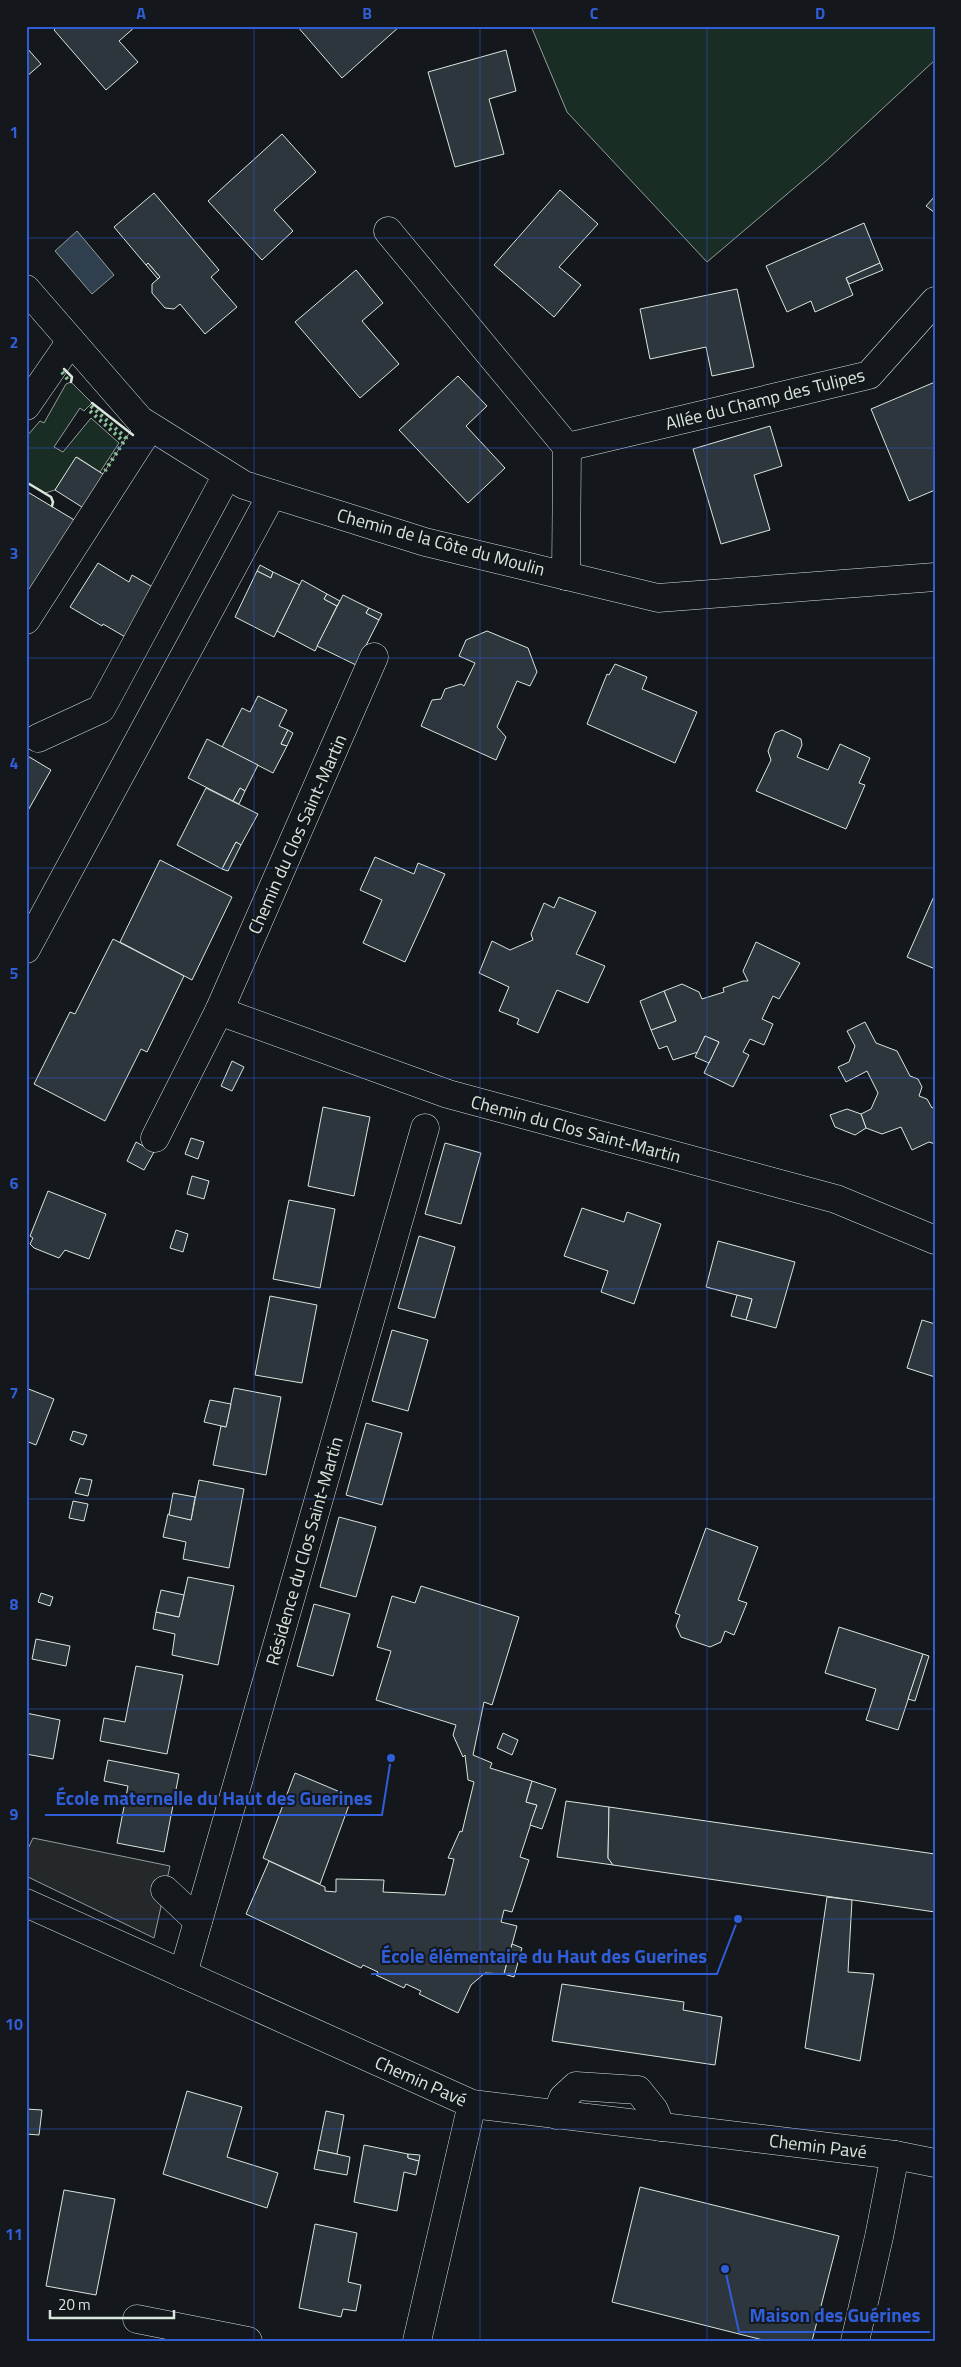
<svg xmlns="http://www.w3.org/2000/svg" width="961" height="2367" font-family="'Titillium Web',sans-serif">
	<style>
		.green { fill: #1a2d24; stroke: #939e99 }
		.parking { fill: #24282b; stroke: #939e99 }
		.water { fill: #2f3f4d; stroke: #939e99 }
		.building { fill: #2c363c; stroke: #d8e6dc }
		.lines { fill: none; stroke-linecap: round; stroke-linejoin: round }
		.minor-casing { stroke: #d8e6dc; stroke-width: 29 }
		.minor { stroke: #14181c; stroke-width: 28 }
		.hedge { stroke: #8ac095; stroke-width: 4; stroke-dasharray: 2.5 4; stroke-linecap: butt }
		.wall { stroke: #d8e6dc; stroke-width: 2.5 }
		.grid { fill: none; stroke: #305dd8; stroke-width: 1; stroke-opacity: 0.55 }
		.labels { text-anchor: middle; dominant-baseline: central; stroke-width: 4; stroke-linejoin: round; paint-order: stroke }
		.street-label { font-size: 18px; fill: #d8e6dc; stroke: #14181c }
		.leader { fill: none; stroke: #305dd8; stroke-width: 2 }
		.callout-dot { fill: #305dd8; stroke: #14181c; stroke-width: 2 }
		.callout-label { font-size: 19px; text-anchor: middle; font-weight: bold; fill: #305dd8; stroke: #14181c; stroke-width: 4; stroke-linejoin: round; paint-order: stroke }
		.neatline { fill: none; stroke: #305dd8; stroke-width: 2 }
		.grid-label { font-size: 16px; text-anchor: middle; font-weight: bold; fill: #305dd8 }
	</style>
	<rect width="100%" height="100%" fill="#14181c"/>
	<!-- green -->
	<g class="green">
		<polygon points="531,26 935,26 935,60 826,161 707,262 567,112"/>
		<polygon points="71,382 92,403 84,411 80,408 54,447 63,452 91,418 119,443 100,472 77,457 55,490 45,493 26,482 26,437 40,421 44,423 66,384"/>
	</g>
	<!-- parking -->
	<polygon class="parking" points="33,1838 170,1866 154,1938 26,1876 26,1853"/>
	<!-- water -->
	<polygon class="water" points="77,231 114,275 92,294 55,251"/>
	<!-- building -->
	<g class="building">
		<polygon points="58,26 136,26 119,41 138,62 106,90 54,30"/>
		<polygon points="297,26 400,26 342,78"/>
		<polygon points="26,47 41,64 26,77"/>
		<polygon points="506,50 516,91 489,99 504,154 455,167 428,72"/>
		<polygon points="282,134 316,172 274,210 293,231 262,260 208,201"/>
		<polygon points="560,190 598,224 559,267 581,285 554,317 494,265"/>
		<polygon points="154,193 219,270 211,277 237,307 205,334 180,304 174,309 165,308 152,293 152,284 160,277 148,263 146,265 114,227"/>
		<polygon points="935,196 935,213 926,206"/>
		<polygon points="864,223 880,263 846,278 853,295 815,312 811,301 787,312 766,266"/>
		<polygon points="148,263 160,277 158,279 146,265"/>
		<polygon points="880,263 883,270 849,284 846,278"/>
		<polygon points="356,270 383,303 362,321 399,364 360,398 295,322"/>
		<polygon points="737,289 754,367 712,376 706,347 650,359 640,309"/>
		<polygon points="458,376 487,406 466,426 505,468 468,503 399,430"/>
		<polygon points="935,382 935,490 909,501 871,409"/>
		<polygon points="770,426 782,466 754,475 770,530 721,544 693,449"/>
		<polygon points="76,457 106,476 85,509 55,490"/>
		<polygon points="26,491 76,521 26,599 26,533 28,530 26,529"/>
		<polygon points="98,563 129,582 132,575 156,589 127,638 103,624 102,626 70,607"/>
		<polygon points="260,565 273,572 271,578 257,571"/>
		<polygon points="257,571 271,578 273,572 300,585 274,637 235,617"/>
		<polygon points="302,580 327,594 324,599 337,606 315,651 277,631"/>
		<polygon points="327,594 340,601 337,606 324,599"/>
		<polygon points="343,595 369,608 366,613 379,620 356,665 317,646"/>
		<polygon points="369,608 382,614 379,620 366,613"/>
		<polygon points="487,631 528,648 537,672 530,686 517,681 497,727 506,737 496,760 421,726 432,700 441,699 445,689 461,684 464,686 475,663 459,656 466,640"/>
		<polygon points="615,664 647,677 642,689 697,712 675,763 587,724 607,674 609,675"/>
		<polygon points="258,696 287,710 279,726 288,730 281,744 287,746 273,773 222,747 242,708 250,712"/>
		<polygon points="288,730 293,733 287,746 281,744"/>
		<polygon points="782,730 801,739 802,745 797,757 828,770 840,744 870,758 859,783 865,785 846,829 756,791 771,760 768,751 775,733"/>
		<polygon points="207,739 258,765 245,791 240,788 233,801 188,778"/>
		<polygon points="26,755 51,770 26,814"/>
		<polygon points="206,788 258,814 241,845 236,842 222,869 177,845"/>
		<polygon points="240,788 245,791 239,804 233,801"/>
		<polygon points="236,842 241,845 228,871 222,869"/>
		<polygon points="375,857 414,874 418,863 445,874 405,962 363,943 382,900 360,890"/>
		<polygon points="160,860 232,897 192,980 120,942"/>
		<polygon points="935,894 935,969 907,957"/>
		<polygon points="559,897 596,912 576,954 605,966 588,1003 557,990 538,1033 517,1024 519,1019 499,1011 509,987 479,973 492,941 510,950 533,940 531,934 544,903 554,908"/>
		<polygon points="113,939 184,976 147,1052 141,1049 105,1121 34,1084 70,1012 75,1014"/>
		<polygon points="756,942 800,963 779,999 773,996 762,1019 773,1024 764,1045 750,1039 743,1052 749,1055 733,1087 704,1073 719,1042 705,1036 698,1052 673,1060 667,1046 659,1049 651,1030 676,1021 664,991 682,984 699,992 702,999 724,992 723,988 743,981 748,981 743,971"/>
		<polygon points="664,991 676,1021 651,1030 640,1001"/>
		<polygon points="865,1022 876,1043 897,1051 910,1076 918,1079 922,1087 919,1096 927,1099 932,1108 935,1107 935,1144 929,1142 912,1150 901,1127 882,1134 866,1128 861,1114 871,1109 878,1093 867,1071 846,1082 838,1067 849,1062 855,1046 847,1031"/>
		<polygon points="705,1036 719,1042 709,1063 695,1057"/>
		<polygon points="232,1061 244,1067 232,1091 221,1086"/>
		<polygon points="323,1107 370,1117 354,1196 308,1186"/>
		<polygon points="847,1109 861,1114 866,1128 855,1135 835,1127 830,1115"/>
		<polygon points="191,1138 204,1142 198,1159 185,1154"/>
		<polygon points="136,1142 154,1152 144,1170 127,1161"/>
		<polygon points="445,1143 481,1153 461,1224 425,1214"/>
		<polygon points="192,1176 209,1181 204,1199 187,1194"/>
		<polygon points="48,1191 106,1214 89,1259 65,1250 59,1258 34,1248 30,1244 33,1238 30,1236"/>
		<polygon points="289,1200 335,1209 320,1288 273,1279"/>
		<polygon points="582,1208 624,1222 627,1212 661,1224 634,1304 601,1292 608,1271 564,1256"/>
		<polygon points="176,1230 188,1234 183,1252 170,1248"/>
		<polygon points="419,1236 455,1247 435,1318 398,1308"/>
		<polygon points="718,1241 795,1262 776,1328 746,1320 752,1299 706,1287"/>
		<polygon points="737,1295 752,1299 746,1320 731,1316"/>
		<polygon points="270,1296 317,1305 302,1383 255,1375"/>
		<polygon points="922,1320 935,1324 935,1377 907,1368"/>
		<polygon points="392,1330 428,1340 408,1411 372,1401"/>
		<polygon points="26,1388 54,1399 36,1445 26,1441"/>
		<polygon points="234,1388 281,1397 266,1475 213,1465 221,1426 226,1427"/>
		<polygon points="210,1400 231,1404 226,1427 204,1422"/>
		<polygon points="366,1423 402,1433 382,1505 346,1495"/>
		<polygon points="73,1431 87,1435 83,1445 70,1440"/>
		<polygon points="80,1478 92,1480 88,1496 75,1493"/>
		<polygon points="199,1480 244,1489 229,1568 183,1559 186,1542 163,1537 168,1514 191,1520"/>
		<polygon points="173,1493 195,1497 191,1520 169,1515"/>
		<polygon points="73,1501 88,1504 84,1521 69,1518"/>
		<polygon points="339,1517 376,1527 356,1597 320,1587"/>
		<polygon points="706,1528 758,1547 738,1600 747,1603 734,1635 725,1631 721,1642 710,1647 681,1637 676,1626 680,1615 675,1613"/>
		<polygon points="188,1577 234,1586 218,1665 172,1655 175,1634 153,1629 156,1612 179,1617"/>
		<polygon points="421,1586 519,1617 492,1705 484,1702 473,1755 492,1763 490,1768 532,1781 526,1802 537,1805 520,1857 529,1860 512,1912 504,1910 501,1922 517,1926 504,1974 485,1973 471,1985 458,2013 419,1994 421,1991 406,1984 404,1988 376,1975 378,1972 363,1965 361,1968 246,1914 269,1861 325,1887 325,1891 336,1892 336,1879 384,1880 383,1892 445,1895 454,1859 448,1858 460,1831 462,1832 474,1782 468,1780 465,1755 463,1757 453,1735 456,1725 376,1700 391,1651 377,1647 392,1596 415,1603"/>
		<polygon points="161,1590 184,1595 179,1617 156,1612"/>
		<polygon points="41,1593 53,1597 50,1606 38,1602"/>
		<polygon points="314,1604 350,1614 333,1676 297,1666"/>
		<polygon points="839,1627 923,1654 898,1730 866,1720 876,1689 825,1673"/>
		<polygon points="36,1639 70,1646 66,1666 32,1659"/>
		<polygon points="923,1654 929,1656 915,1701 908,1699"/>
		<polygon points="136,1666 183,1675 167,1754 100,1741 104,1718 125,1722"/>
		<polygon points="26,1713 60,1720 53,1759 26,1754"/>
		<polygon points="503,1733 518,1740 512,1755 497,1748"/>
		<polygon points="108,1760 179,1774 164,1852 117,1843 128,1786 104,1781"/>
		<polygon points="295,1773 352,1797 320,1884 263,1858"/>
		<polygon points="532,1781 556,1789 542,1829 530,1825 537,1805 526,1802"/>
		<polygon points="566,1801 609,1807 608,1858 613,1865 557,1857"/>
		<polygon points="609,1807 935,1854 935,1912 613,1865 608,1858"/>
		<polygon points="827,1897 852,1900 848,1972 874,1974 860,2061 805,2048"/>
		<polygon points="512,1944 522,1948 514,1977 504,1974"/>
		<polygon points="562,1984 684,2002 683,2010 722,2017 715,2065 552,2041"/>
		<polygon points="187,2091 242,2107 227,2157 278,2173 267,2208 163,2174"/>
		<polygon points="26,2109 42,2110 39,2135 26,2134"/>
		<polygon points="326,2111 344,2115 337,2154 318,2150"/>
		<polygon points="364,2145 408,2154 408,2158 419,2161 416,2175 404,2172 397,2211 354,2202"/>
		<polygon points="318,2150 350,2157 347,2175 314,2169"/>
		<polygon points="408,2154 420,2155 419,2161 408,2158"/>
		<polygon points="640,2187 839,2236 812,2341 767,2341 612,2302"/>
		<polygon points="64,2190 115,2199 96,2295 46,2286"/>
		<polygon points="315,2224 357,2233 348,2282 361,2285 356,2311 343,2309 341,2317 299,2308"/>
	</g>
	<g class="lines">
		<!-- minor casing -->
		<g class="minor-casing">
			<g id="minor">
				<polyline points="388,231 567,447 566,576"/>
				<polyline points="26,289 140,420 244,485 425,542 658,598 935,577"/>
				<polyline points="26,406 71,341"/>
				<polyline points="567,447 869,375 935,301"/>
				<polyline points="26,620 150,427"/>
				<polyline points="38,738 101,709 227,475"/>
				<polyline points="26,949 272,494"/>
				<polyline points="219,1011 448,1094 836,1199 935,1240"/>
				<polyline points="155,1138 219,1011 374,657"/>
				<polyline points="165,1890 198,1921"/>
				<polyline points="26,1903 472,2104 895,2155 935,2163"/>
				<polyline points="183,1974 425,1128"/>
				<polyline points="557,2115 563,2098 576,2086 638,2090 654,2110 661,2127"/>
				<polyline points="137,2319 248,2341"/>
				<polyline points="417,2341 472,2104"/>
				<polyline points="855,2341 879,2237 895,2155"/>
			</g>
		</g>
		<!-- minor -->
		<use href="#minor" class="minor"/>
		<!-- hedge -->
		<g class="hedge">
			<polyline points="62,372 69,381"/>
			<polyline points="91,406 126,438 105,471"/>
			<polyline points="90,411 122,440"/>
		</g>
		<!-- wall -->
		<g class="wall">
			<polyline points="64,369 72,377 71,382"/>
			<polyline points="92,403 133,435"/>
			<polyline points="26,482 51,497 53,502 52,506"/>
		</g>
	</g>
	<!-- grid -->
	<path class="grid" d="M254,26V2341M480,26V2341M707,26V2341M26,238H935M26,448H935M26,658H935M26,868H935M26,1078H935M26,1289H935M26,1499H935M26,1709H935M26,1919H935M26,2129H935"/>
	<g class="labels">
		<!-- street labels -->
		<g class="street-label">
			<text transform="translate(765 399) rotate(-14)">Allée du Champ des Tulipes</text>
			<text transform="translate(441 542) rotate(15)">Chemin de la Côte du Moulin</text>
			<text transform="translate(297 834) rotate(-66)">Chemin du Clos Saint-Martin</text>
			<text transform="translate(576 1129) rotate(15)">Chemin du Clos Saint-Martin</text>
			<text transform="translate(304 1551) rotate(-74)">Résidence du Clos Saint-Martin</text>
			<text transform="translate(421 2081) rotate(24)">Chemin Pavé</text>
			<text transform="translate(818 2146) rotate(7)">Chemin Pavé</text>
		</g>
	</g>
	<!-- callouts -->
	<path class="leader" d="M391 1758L382 1815H45M738 1919L717 1974H371M725 2269L739 2332H930"/>
	<g class="callout-dot">
		<circle cx="391" cy="1758" r="5"/>
		<circle cx="738" cy="1919" r="5"/>
		<circle cx="725" cy="2269" r="5"/>
	</g>
	<g class="callout-label">
		<text x="214" y="1805">École maternelle du Haut des Guerines</text>
		<text x="544" y="1963">École élémentaire du Haut des Guerines</text>
		<text x="835" y="2322">Maison des Guérines</text>
	</g>
	<!-- border -->
	<rect width="961" height="2367" fill="none" stroke="#14181c" stroke-width="55"/>
	<!-- scale -->
	<path d="M50 2310v8h124v-8" fill="none" stroke="#d8e6dc" stroke-width="2.5"/>
	<text x="58" y="2310" font-size="15" fill="#d8e6dc" stroke="#14181c" stroke-width="4" paint-order="stroke">20 m</text>
	<rect x="28" y="28" width="906" height="2312" class="neatline"/>
	<g class="grid-label">
		<text x="141" y="19">A</text>
		<text x="367" y="19">B</text>
		<text x="594" y="19">C</text>
		<text x="820" y="19">D</text>
		<text x="14" y="138">1</text>
		<text x="14" y="348">2</text>
		<text x="14" y="559">3</text>
		<text x="14" y="769">4</text>
		<text x="14" y="979">5</text>
		<text x="14" y="1189">6</text>
		<text x="14" y="1399">7</text>
		<text x="14" y="1610">8</text>
		<text x="14" y="1820">9</text>
		<text x="14" y="2030">10</text>
		<text x="14" y="2240">11</text>
	</g>
</svg>
